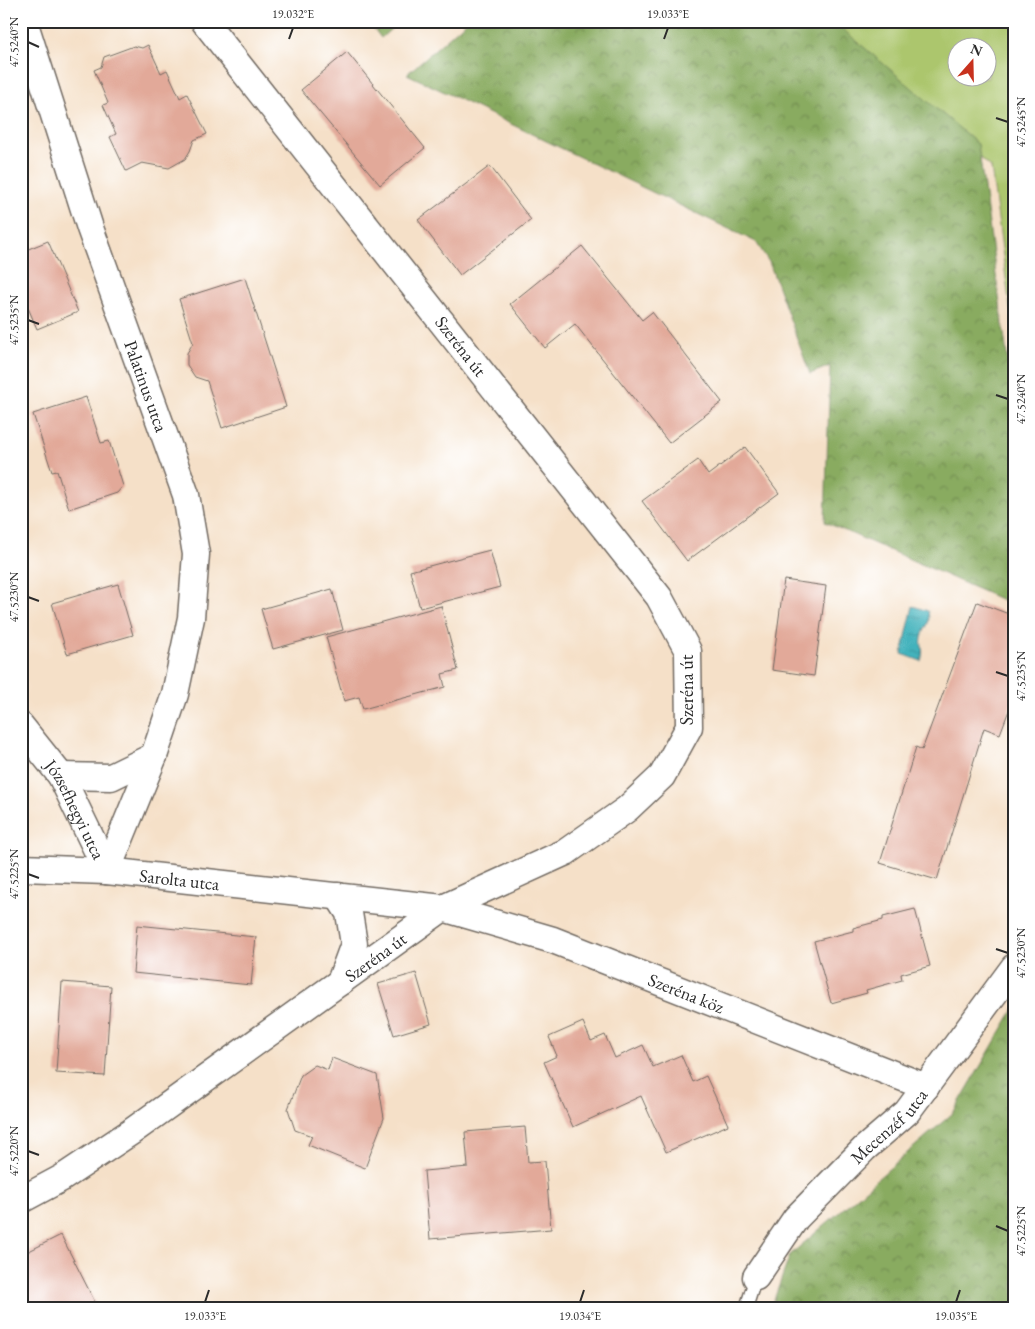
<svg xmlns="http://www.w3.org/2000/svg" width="1035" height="1329" font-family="'EB Garamond',serif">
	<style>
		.green { fill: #acc66d; stroke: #6c784c; fill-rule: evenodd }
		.forest { fill: url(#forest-crowns); stroke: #5a6b46 }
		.water { fill: url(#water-ripples); stroke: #376e74 }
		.building { fill: #e2a999 }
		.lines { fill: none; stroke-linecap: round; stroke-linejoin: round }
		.service-casing { stroke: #726a62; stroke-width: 15 }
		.minor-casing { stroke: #726a62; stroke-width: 29 }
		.service { stroke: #fff; stroke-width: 12 }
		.minor { stroke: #fff; stroke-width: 26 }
		.ticks { fill: none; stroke: #2b2b2b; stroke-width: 2 }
		.labels { text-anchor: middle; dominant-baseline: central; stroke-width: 4.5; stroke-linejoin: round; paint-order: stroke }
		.street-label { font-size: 18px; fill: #2b2b2b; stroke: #fff }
		.neatline { fill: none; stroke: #2b2b2b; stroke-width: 2 }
		.ticks-label { font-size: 12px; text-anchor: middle; fill: #2b2b2b }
	</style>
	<defs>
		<pattern id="forest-crowns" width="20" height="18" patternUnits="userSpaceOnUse" patternTransform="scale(1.25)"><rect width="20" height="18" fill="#89ab60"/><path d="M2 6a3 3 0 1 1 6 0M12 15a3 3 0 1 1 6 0" fill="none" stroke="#708b4f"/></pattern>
		<pattern id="water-ripples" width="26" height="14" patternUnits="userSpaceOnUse" patternTransform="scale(1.25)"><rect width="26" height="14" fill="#43b2bc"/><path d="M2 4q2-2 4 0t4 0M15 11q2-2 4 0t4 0" fill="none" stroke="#389199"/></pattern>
	</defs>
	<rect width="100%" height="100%" fill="#fff"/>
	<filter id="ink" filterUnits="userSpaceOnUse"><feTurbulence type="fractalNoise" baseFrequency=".02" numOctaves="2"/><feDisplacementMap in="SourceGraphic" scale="10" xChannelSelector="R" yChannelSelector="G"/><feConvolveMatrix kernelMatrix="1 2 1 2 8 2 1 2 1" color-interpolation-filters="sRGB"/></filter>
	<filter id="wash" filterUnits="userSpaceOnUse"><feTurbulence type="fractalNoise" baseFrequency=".0096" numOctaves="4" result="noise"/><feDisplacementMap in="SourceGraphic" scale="20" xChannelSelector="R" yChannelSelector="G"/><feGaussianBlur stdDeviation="1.12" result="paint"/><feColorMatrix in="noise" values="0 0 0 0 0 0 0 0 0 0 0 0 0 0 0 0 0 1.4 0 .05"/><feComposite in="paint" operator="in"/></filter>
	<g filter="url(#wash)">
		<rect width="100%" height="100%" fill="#f5e0c8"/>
		<!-- green -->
		<path class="green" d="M820,21H1014V337L991,167ZM958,48H988V78H958Z"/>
		<!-- forest -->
		<g class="forest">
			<polygon points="368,21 400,21 381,38"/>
			<polygon points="467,21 833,21 978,144 1014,406 1014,605 825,522 830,366 810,374 769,262 756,242 407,74"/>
			<polygon points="1014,1009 1014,1308 771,1308 790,1255 953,1113"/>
		</g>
		<!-- water -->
		<path class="water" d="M913,606L928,611C931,627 925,624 922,638C920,646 925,649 921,661L902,654Z"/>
		<g id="blocks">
			<!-- building -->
			<g class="building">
				<polygon points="148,45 161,73 167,70 180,98 187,94 207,134 194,140 190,151 185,159 169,168 142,163 126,171 110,137 116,134 103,105 108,103 94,70 101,67 104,57 134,46 142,48"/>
				<polygon points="347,52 425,148 380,185 301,90"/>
				<polygon points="490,166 531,220 460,275 418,220"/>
				<polygon points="48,241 78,312 37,329 21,291 21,252"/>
				<polygon points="582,246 642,320 652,312 722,402 669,443 575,324 545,348 510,304"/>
				<polygon points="245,278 286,407 222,428 207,381 195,377 187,365 187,353 193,343 179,299"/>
				<polygon points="86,397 101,443 109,441 123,486 117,493 69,509 57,471 52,472 33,414"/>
				<polygon points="745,447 779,493 687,561 642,501 698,460 708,475"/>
				<polygon points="490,550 500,587 420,608 410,571"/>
				<polygon points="784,580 826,586 814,676 772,670"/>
				<polygon points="118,584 133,635 67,654 52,603"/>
				<polygon points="332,589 343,630 273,649 261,609"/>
				<polygon points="977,602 1014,616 1014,697 1000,734 984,728 937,880 880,863 916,747 922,750"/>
				<polygon points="441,606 458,670 442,674 445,687 363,709 359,697 344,701 326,637"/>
				<polygon points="915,909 930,966 901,974 902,980 866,990 867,993 831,1003 814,941 853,931 853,928 883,920 883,917"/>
				<polygon points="137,925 256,937 251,985 133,973"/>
				<polygon points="416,973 431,1024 394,1035 378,984"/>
				<polygon points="62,982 111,986 105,1076 56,1073"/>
				<polygon points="583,1022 591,1041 605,1035 615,1058 643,1045 653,1067 681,1055 693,1082 706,1076 728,1125 666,1152 641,1096 573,1127 544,1062 557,1056 549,1037"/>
				<polygon points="332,1058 377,1075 384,1118 365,1168 308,1145 312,1136 295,1130 288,1109 301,1075 315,1065 328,1070"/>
				<polygon points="525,1127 528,1162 545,1161 551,1229 430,1239 424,1171 468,1167 465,1132"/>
				<polygon points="61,1235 98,1308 27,1308 21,1296 21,1255"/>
			</g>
		</g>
	</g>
	<g filter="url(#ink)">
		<use href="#blocks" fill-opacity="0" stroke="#726a62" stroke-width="1"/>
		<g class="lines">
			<!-- service casing -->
			<g class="service-casing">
				<polyline id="service" points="746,1308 756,1277"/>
			</g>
			<!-- minor casing -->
			<g class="minor-casing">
				<g id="minor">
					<path id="s1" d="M24,21L90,228L186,495L196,554L191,618L175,694L154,756L107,871"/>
					<path id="s2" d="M21,726L61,776L107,871"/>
					<polyline points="61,776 111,777 154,756"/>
					<path id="s3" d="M21,868L107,871L443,908L553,940L926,1087"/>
					<polyline points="338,896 349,913 354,944 340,982"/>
					<path id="s4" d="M21,1200L62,1178L131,1132L443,908L566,852L627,809L662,776L689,727L688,651L659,597L204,21"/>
					<path id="s5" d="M756,1277L796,1218L864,1149L907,1112L1014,967"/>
				</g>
			</g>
			<!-- service -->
			<use href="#service" class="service"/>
			<!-- minor -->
			<use href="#minor" class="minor"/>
		</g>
	</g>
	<!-- ticks -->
	<path class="ticks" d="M289,39L293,28M664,39L668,28M28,42L39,47M996,118L1008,122M28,320L39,324M996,395L1008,399M28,597L39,601M996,672L1008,676M28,874L39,878M996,949L1008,953M28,1151L39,1155M996,1226L1008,1231M205,1302L209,1290M580,1302L584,1290M956,1302L960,1290"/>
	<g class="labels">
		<!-- street labels -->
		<g class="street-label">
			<text transform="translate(461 346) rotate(52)">Szeréna út</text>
			<text stroke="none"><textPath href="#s1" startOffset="385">Palatinus utca</textPath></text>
			<text transform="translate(686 690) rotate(-90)">Szeréna út</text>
			<text stroke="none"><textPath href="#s2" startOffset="100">Józsefhegyi utca</textPath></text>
			<text stroke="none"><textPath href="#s3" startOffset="159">Sarolta utca</textPath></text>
			<text stroke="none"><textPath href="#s4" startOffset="430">Szeréna út</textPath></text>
			<text stroke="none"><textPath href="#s3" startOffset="682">Szeréna köz</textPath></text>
			<text stroke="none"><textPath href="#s5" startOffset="202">Mecenzéf utca</textPath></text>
		</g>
	</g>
	<!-- margin -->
	<rect width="1035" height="1329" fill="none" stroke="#fff" stroke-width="55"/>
	<!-- north arrow -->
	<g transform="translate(972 62) rotate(20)"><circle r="24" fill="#ffffff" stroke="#aaaaaa"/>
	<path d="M0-4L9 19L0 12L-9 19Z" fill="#c8321e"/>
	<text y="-8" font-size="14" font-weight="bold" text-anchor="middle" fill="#2b2b2b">N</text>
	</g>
	<rect x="28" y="28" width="980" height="1274" class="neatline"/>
	<g class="ticks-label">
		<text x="293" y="18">19.032°E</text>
		<text x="668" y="18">19.033°E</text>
		<text transform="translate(14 42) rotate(-90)" y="4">47.5240°N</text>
		<text transform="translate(1021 122) rotate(-90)" y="4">47.5245°N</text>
		<text transform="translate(14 320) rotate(-90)" y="4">47.5235°N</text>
		<text transform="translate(1021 399) rotate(-90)" y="4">47.5240°N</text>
		<text transform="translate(14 597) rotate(-90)" y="4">47.5230°N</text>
		<text transform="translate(1021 676) rotate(-90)" y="4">47.5235°N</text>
		<text transform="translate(14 874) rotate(-90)" y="4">47.5225°N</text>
		<text transform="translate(1021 953) rotate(-90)" y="4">47.5230°N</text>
		<text transform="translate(14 1151) rotate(-90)" y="4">47.5220°N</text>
		<text transform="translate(1021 1231) rotate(-90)" y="4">47.5225°N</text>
		<text x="205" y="1320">19.033°E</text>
		<text x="580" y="1320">19.034°E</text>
		<text x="956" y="1320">19.035°E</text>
	</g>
</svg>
